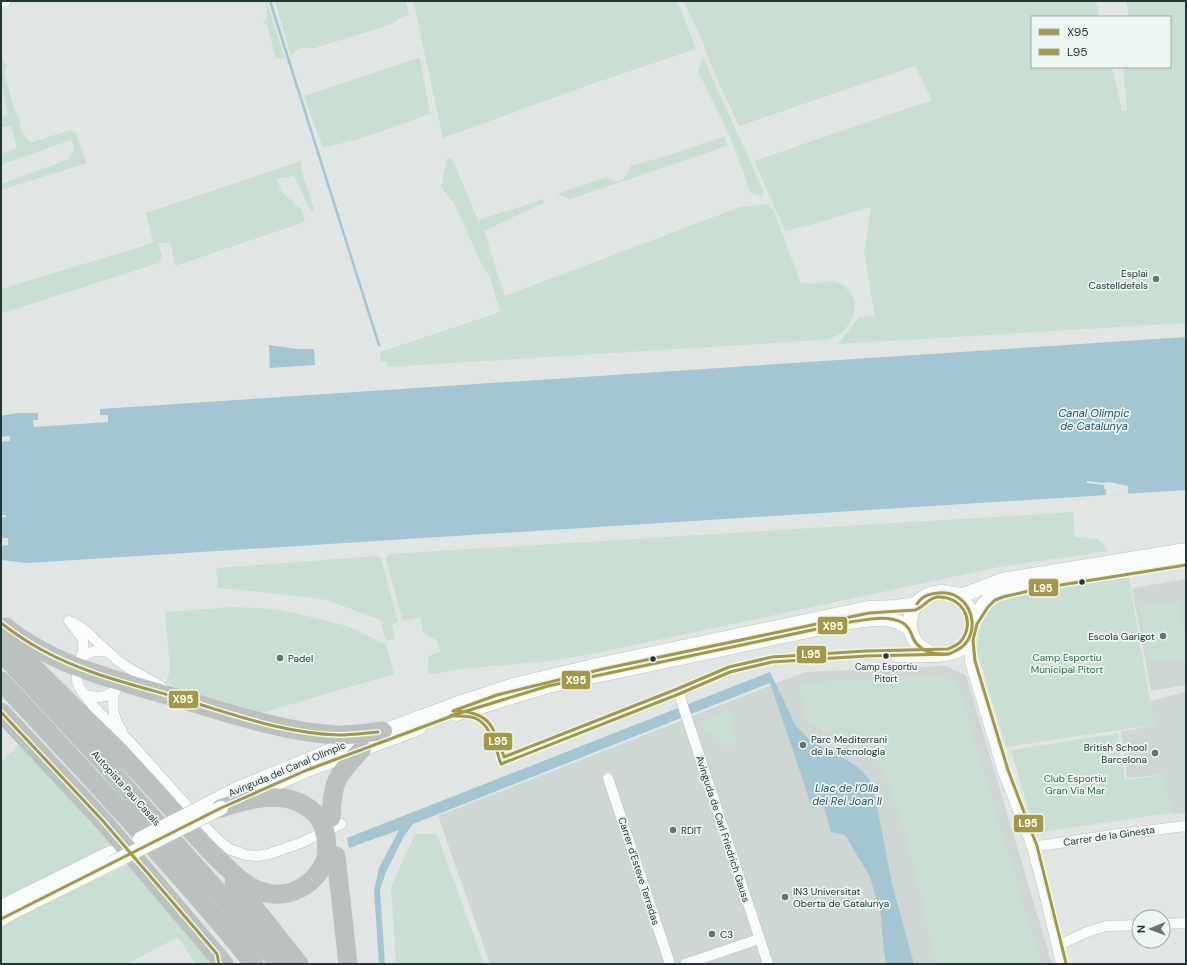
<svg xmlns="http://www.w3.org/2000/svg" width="1187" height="965" font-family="'DM Sans',sans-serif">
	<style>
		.built { fill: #cfd7d4 }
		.green { fill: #cadfd3 }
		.water { fill: #a3c6d2 }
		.pier { fill: #e1e6e4 }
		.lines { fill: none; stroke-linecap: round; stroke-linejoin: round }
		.stream { stroke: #a3c6d2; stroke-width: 2.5 }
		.street-casing { stroke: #bec3c1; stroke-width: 11 }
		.secondary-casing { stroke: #bdc4c2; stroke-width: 15 }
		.highway-casing { stroke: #bcc3c1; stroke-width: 19 }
		.street { stroke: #fafbfb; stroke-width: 10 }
		.secondary { stroke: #fafbfb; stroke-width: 14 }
		.highway { stroke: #bac1bf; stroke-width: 18 }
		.secondary-bridge-casing { stroke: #bdc4c2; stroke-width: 15; stroke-linecap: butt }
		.highway-bridge-casing { stroke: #bcc3c1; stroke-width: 19; stroke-linecap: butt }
		.secondary-bridge { stroke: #fafbfb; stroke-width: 14 }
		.highway-bridge { stroke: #bac1bf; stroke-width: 18 }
		.bus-1-casing { stroke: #eef6f3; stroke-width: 6 }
		.bus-2-casing { stroke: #eef6f3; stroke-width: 6 }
		.bus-1 { stroke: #a39944; stroke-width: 3 }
		.bus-2 { stroke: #a39944; stroke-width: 3 }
		.poi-dot { fill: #647472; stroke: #eef6f3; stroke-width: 1.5 }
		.bus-dot { fill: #213734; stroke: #eef6f3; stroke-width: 1.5 }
		.labels { text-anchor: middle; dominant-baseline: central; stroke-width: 3.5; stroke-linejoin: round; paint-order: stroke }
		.bus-label { font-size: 9px; fill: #213734; stroke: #eef6f3 }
		.poi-label { font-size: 10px; fill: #213734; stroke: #eef6f3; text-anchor: start }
		.park-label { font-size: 10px; fill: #2e6b4d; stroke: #eef6f3 }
		.street-label { font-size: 10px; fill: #213734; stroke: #eef6f3 }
		.water-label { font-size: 11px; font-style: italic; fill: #20576e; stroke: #eef6f3 }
		.line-badge { stroke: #eef6f3; stroke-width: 1.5 }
		.badge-label { font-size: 11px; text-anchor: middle; font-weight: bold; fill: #fff }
	</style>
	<rect width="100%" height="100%" fill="#e1e6e4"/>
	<!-- built -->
	<g class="built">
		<polygon points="1186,579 1186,685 1151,691 1132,588"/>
		<polygon points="945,666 966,675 1052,964 490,964 438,816 805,672"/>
		<polygon points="1186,692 1186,813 1171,814 1163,775 1127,778 1121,732 1154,725 1150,701"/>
	</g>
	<!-- green -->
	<g class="green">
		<polygon points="264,1 266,1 285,58 276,59 267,25 262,22 267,20 267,9"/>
		<path d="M275,1H406L409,15L402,17L392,24L315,48C302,47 300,46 291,56Z"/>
		<polygon points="413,1 676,1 682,13 696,49 586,86 443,138"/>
		<polygon points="683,1 1096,1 1100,17 1032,17 1032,67 1112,67 1122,111 1127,110 1123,67 1170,67 1170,17 1129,17 1126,1 1186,1 1186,323 838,344 859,317 875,316 864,253 871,207 970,177 810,225 785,231 754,161 932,100 915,66 739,126 714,72 696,26"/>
		<polygon points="703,57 763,190 763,196 751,193 730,136 698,71"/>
		<polygon points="1,58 7,65 4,73 14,109 21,122 19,123 21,129 30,143 70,130 75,132 87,163 1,190 1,184 69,159 74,150 71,140 1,165 1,154 15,149 16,144 11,126 1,127 1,118 8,115 1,83"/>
		<polygon points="418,58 420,59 430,114 362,138 323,148 304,96"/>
		<polygon points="725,136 727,146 570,199 557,194 607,177 617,182 624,178 631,166 673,154"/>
		<path d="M452,158L478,220L544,199L543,203L484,231L505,296L740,207L769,204L770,209L773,208L800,282C810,286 821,281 831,281C842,281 855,295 855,306C855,310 853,317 851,321C843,333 838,337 824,340L387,367L386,361L381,362L380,352L500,312L490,277L480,261L455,205L441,187L447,159Z"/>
		<polygon points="301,161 301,168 315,211 311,212 294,176 277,179 281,191 302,210 305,222 175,266 171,243 158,243 162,255 159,263 9,311 1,312 1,289 153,243 146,213"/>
		<polygon points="1073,512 1075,537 1098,539 1108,551 999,567 602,652 551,661 460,669 429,675 427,668 429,666 428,656 440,652 437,641 423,632 420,617 403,621 386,559 389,554"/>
		<polygon points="377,556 381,558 398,622 392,624 395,639 386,641 380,620 327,600 273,593 218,588 216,568"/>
		<polygon points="1129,577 1154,725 1006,747 977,650 979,631 985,614 997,603 1019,595"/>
		<polygon points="1179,601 1186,646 1186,657 1149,663 1140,607"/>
		<polygon points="233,607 275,609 303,615 347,626 386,644 394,674 262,713 256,713 187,692 166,682 170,671 165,612"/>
		<polygon points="940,676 957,683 1041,964 937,964 907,838 882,765 806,719 799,683"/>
		<polygon points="730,711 735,721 730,723 737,743 726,747 698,723"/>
		<polygon points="1118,733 1125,780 1164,775 1171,813 1035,833 1011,750"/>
		<polygon points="20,744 112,845 1,900 1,762"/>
		<polygon points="415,834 437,834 484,964 396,964 391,887"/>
		<polygon points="131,863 214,964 195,964 178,937 127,964 1,964 1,927 6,923"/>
	</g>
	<!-- water -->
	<g class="water">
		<polygon points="1186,337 1186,490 27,563 1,560 1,546 8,545 8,538 1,538 1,518 6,517 6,515 1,515 1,442 10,441 10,436 1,437 1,416 17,413 38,413 38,420 33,420 34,427 108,422 108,415 100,415 100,409"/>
		<polygon points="269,345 297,349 314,349 315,365 270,368"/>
		<polygon points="770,672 796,726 811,741 843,758 858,767 870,780 877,806 892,884 914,964 886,964 884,952 881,916 870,877 845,835 831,832 823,804 812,807 770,683 413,824 404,836 386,872 380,890 385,964 379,964 374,890 379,868 399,830 349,848 347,838"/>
	</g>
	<!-- pier -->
	<polygon class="pier" points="1087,481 1104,483 1109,482 1128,486 1128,494 1106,495 1106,489 1104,489 1104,485 1087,483"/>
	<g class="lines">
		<!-- stream -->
		<polyline class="stream" points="270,1 379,345"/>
		<!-- street casing -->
		<g class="street-casing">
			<g id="street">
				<polyline points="1,3 6,1"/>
				<path d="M69,621C73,627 81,634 83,641C86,662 67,674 84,694C96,698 105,699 115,690"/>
				<polyline points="74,623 86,631 109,653"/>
				<polyline points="968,639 970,662 1003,772 1026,830 1032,847 1046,900 1061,964"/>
				<path d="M81,658C88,652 97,649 107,652C113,654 116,660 121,663C134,672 148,679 162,687"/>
				<path d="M117,688C109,702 114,719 122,731"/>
				<polyline points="84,694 94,707 130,742 213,835 229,849 246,855 257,856 269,854 303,842 341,824"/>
				<polyline points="679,694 768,964"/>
				<polyline points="608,778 670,964"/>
				<polyline points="1032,847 1119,834 1186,826"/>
				<polyline points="1163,924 1186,923"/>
				<polyline points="1057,946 1087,932 1106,926 1139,925"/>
				<polyline points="685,964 759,939"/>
			</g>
		</g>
		<!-- secondary casing -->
		<g class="secondary-casing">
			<g id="secondary">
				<polyline points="954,594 963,595 1002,580 1186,550"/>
				<polyline points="972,622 984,604 992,596 1001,592 1041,583 1186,560"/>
				<path d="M897,655C912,655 945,657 958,650C974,641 977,612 962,600C957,595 952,594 946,592C942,591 938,592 934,593C909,598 901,633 922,648C927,652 932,653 938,655"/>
				<path d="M456,714L548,686L850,622C873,619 891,614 910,629"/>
				<polyline points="247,796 307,770 419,728"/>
				<polyline points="206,805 237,789 334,749 459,703 514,685 602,664 868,608 896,607 917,604"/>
				<polyline points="1,907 110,853"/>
				<polyline points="1,919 15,911 112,863"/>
			</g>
		</g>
		<!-- highway casing -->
		<g class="highway-casing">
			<g id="highway">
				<path d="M6,627C57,669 126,682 187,701C235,715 285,732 335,735C351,736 367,733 383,731"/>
				<path d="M1,633C42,678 87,719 129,762C160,794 188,829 219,860C232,872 243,885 260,891C288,901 315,886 326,859"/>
				<polyline points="1,652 103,762 221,895 279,964"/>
				<path d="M1,681C87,774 174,866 254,964"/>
				<polyline points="1,712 103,821 224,964"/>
				<path d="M221,808C254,797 294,787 319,818"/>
				<path d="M331,818C332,781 337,775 362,749"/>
				<polyline points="336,856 348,964"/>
				<polyline points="234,882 299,964"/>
			</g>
		</g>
		<!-- street -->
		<use href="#street" class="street"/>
		<!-- secondary -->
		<use href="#secondary" class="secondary"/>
		<!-- highway -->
		<use href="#highway" class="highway"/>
		<!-- secondary-bridge casing -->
		<g class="secondary-bridge-casing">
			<g id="secondary-bridge">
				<polyline points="140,839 206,805"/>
				<polyline points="112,863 221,808"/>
			</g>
		</g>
		<!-- highway-bridge casing -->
		<g class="highway-bridge-casing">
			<path id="highway-bridge" d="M319,818C327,831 328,844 326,859"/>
		</g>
		<!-- secondary-bridge -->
		<use href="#secondary-bridge" class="secondary-bridge"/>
		<!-- highway-bridge -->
		<use href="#highway-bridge" class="highway-bridge"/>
		<!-- bus-1 casing -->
		<g class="bus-1-casing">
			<g id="bus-1">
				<path d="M1,623C14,633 27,642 42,650C85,674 135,685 182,699C233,714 285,734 339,735C352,735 365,733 378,732"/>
				<polyline points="1,712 103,821 217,954 219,964"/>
				<path d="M450,716L548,686L850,622C866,620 887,614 903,623C908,626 911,632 913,638C920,652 934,655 948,654"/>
				<path d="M1,919L221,808L307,770L452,716C460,716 470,715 477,719C492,727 496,750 501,764L679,694L730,672L772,662L866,656L949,654C955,651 961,649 965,644C982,624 967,589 938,593C929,594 922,596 917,604"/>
			</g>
		</g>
		<!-- bus-2 casing -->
		<g class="bus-2-casing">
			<g id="bus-2">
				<path d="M937,597C961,595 977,621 961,641C958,645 953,647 948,649L866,651L772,657L729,667L677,689L504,757C493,726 490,711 453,711L497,695L603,669L869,613L915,610C924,607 927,599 937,597Z"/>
				<polyline points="1066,963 1037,846 1008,770 975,661 973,640 977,624 988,607 995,600 1003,597 1042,588 1186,565"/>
			</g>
		</g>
		<!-- bus-1 -->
		<use href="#bus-1" class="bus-1"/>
		<!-- bus-2 -->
		<use href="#bus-2" class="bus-2"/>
	</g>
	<!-- markers -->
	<g class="poi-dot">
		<circle cx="1156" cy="279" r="4"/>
		<circle cx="1163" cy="636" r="4"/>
		<circle cx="280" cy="658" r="4"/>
		<circle cx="803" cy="745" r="4"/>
		<circle cx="1155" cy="753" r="4"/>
		<circle cx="673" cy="830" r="4"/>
		<circle cx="785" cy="897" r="4"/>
		<circle cx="712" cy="934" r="4"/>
	</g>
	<g class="bus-dot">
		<circle cx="1082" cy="582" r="3.5"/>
		<circle cx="886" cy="656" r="3.5"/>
		<circle cx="653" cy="659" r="3.5"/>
	</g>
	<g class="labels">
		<!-- bus labels -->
		<g class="bus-label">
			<text x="886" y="667">Camp Esportiu<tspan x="886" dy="12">Pitort</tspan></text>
		</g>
		<!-- poi labels -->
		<g class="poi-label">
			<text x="1148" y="273" text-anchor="end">Esplai<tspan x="1148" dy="12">Castelldefels</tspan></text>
			<text x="1155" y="636" text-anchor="end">Escola Garigot</text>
			<text x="288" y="658">Padel</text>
			<text x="811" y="739">Parc Mediterrani<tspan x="811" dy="12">de la Tecnologia</tspan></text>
			<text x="1147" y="747" text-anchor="end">British School<tspan x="1147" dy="12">Barcelona</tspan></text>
			<text x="681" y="830">RDIT</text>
			<text x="793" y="891">IN3 Universitat<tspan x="793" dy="12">Oberta de Catalunya</tspan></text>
			<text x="720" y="934">C3</text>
		</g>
		<!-- park labels -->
		<g class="park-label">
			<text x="1067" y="657">Camp Esportiu<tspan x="1067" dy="12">Municipal Pitort</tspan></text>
			<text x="1075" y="778">Club Esportiu<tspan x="1075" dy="12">Gran Via Mar</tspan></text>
		</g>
		<!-- street labels -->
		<g class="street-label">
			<text transform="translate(287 769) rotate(-23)">Avinguda del Canal Olímpic</text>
			<text transform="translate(126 788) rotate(48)">Autopista Pau Casals</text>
			<text transform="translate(723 829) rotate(72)">Avinguda de Carl Friedrich Gauss</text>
			<text transform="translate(1109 836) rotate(-8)">Carrer de la Ginesta</text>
			<text transform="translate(639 871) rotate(72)">Carrer d'Esteve Terradas</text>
		</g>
		<!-- water labels -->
		<g class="water-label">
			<text x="1094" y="413">Canal Olimpic<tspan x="1094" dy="13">de Catalunya</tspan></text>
			<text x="847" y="788">Llac de l'Olla<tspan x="847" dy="13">del Rei Joan II</tspan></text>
		</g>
	</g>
	<g class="line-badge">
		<rect x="1028" y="578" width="31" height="19" rx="4" fill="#a39944"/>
		<rect x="817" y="616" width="31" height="19" rx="4" fill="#a39944"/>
		<rect x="796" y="645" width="31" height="19" rx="4" fill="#a39944"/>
		<rect x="561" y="670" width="30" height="20" rx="4" fill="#a39944"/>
		<rect x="168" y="690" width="31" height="19" rx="4" fill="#a39944"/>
		<rect x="483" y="732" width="30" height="19" rx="4" fill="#a39944"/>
		<rect x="1013" y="814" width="31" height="19" rx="4" fill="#a39944"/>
	</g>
	<g class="badge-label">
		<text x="1043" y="592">L95</text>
		<text x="833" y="630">X95</text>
		<text x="811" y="658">L95</text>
		<text x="576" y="684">X95</text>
		<text x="183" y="703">X95</text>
		<text x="498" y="745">L95</text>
		<text x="1028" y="827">L95</text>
	</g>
	<!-- border -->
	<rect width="1187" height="965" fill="none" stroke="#213734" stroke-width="4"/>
	<!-- legend -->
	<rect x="1031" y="16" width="140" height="52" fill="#eef6f3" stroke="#9caaa7"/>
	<rect x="1039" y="29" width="20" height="6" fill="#a39944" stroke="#9caaa7"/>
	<text x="1067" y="36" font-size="12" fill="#213734">X95</text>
	<rect x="1039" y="49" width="20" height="6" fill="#a39944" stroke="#9caaa7"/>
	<text x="1067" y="56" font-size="12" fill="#213734">L95</text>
	<!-- north arrow -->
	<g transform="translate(1151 929) rotate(269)"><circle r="19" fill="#eef6f3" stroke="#9caaa7"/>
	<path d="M0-3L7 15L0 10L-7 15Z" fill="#647472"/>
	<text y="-6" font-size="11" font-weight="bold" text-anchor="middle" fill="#213734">N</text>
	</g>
</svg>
